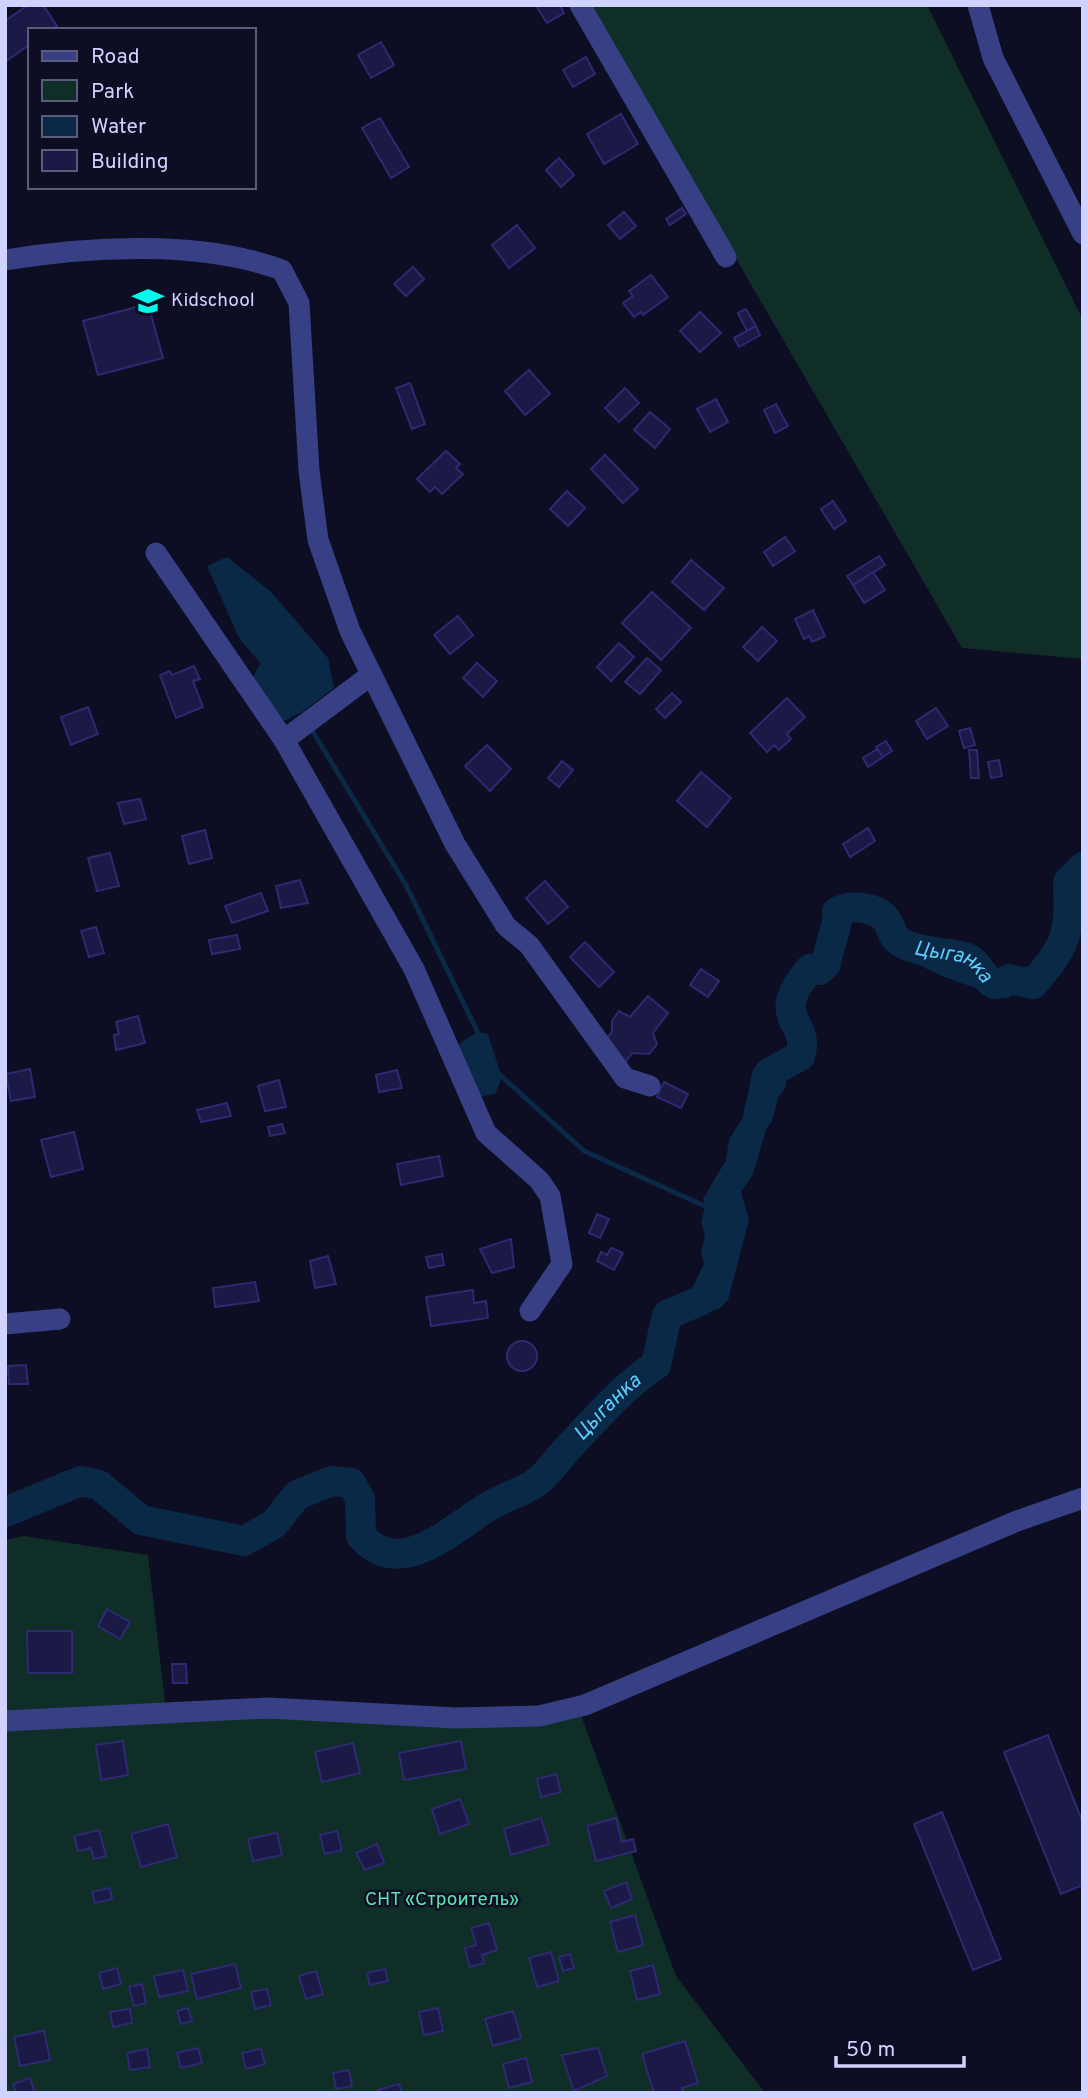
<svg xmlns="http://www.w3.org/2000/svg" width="1088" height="2098" font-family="Overpass,sans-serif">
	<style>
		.green { fill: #102e28 }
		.water { fill: #0a2946 }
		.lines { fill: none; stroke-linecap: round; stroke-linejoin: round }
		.stream { stroke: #0a2946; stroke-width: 5 }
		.river { stroke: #0a2946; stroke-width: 30 }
		.building { fill: #1b1945; stroke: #2d2a72; stroke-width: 2 }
		.minor { stroke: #374084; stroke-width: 21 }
		.labels { text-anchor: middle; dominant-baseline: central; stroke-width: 5; stroke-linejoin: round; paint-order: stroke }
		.poi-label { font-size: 19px; fill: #d0d2ff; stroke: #0d0d24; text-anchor: start }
		.park-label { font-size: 19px; fill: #58e3aa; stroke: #0d0d24 }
		.water-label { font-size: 21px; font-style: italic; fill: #5eceff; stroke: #0d0d24 }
	</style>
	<rect width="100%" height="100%" fill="#0d0d24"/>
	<!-- green -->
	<g class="green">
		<polygon points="589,5 927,5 1083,320 1083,659 962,648"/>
		<polygon points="24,1536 148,1555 167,1719 577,1704 676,1976 765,2093 5,2093 5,1540"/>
	</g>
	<!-- water -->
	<g class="water">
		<polygon points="227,557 271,592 328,658 334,688 302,712 284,721 251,681 260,663 239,638 207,566"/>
		<path d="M904,942C935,948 998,951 1005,991C980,995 913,966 895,949Z"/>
		<path d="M788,985L805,997L801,1025L789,1032L782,1030C772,1013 779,1001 788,985Z"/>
		<polygon points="477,1032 488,1034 502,1078 495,1094 477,1097 456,1046"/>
		<polygon points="758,1066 786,1079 786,1086 772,1108 772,1121 766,1130 753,1174 741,1192 749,1220 728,1300 719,1309 673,1318 667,1315 669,1310 688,1305 693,1286 704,1264 701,1253 705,1235 701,1222 705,1208 703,1199 726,1160 729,1140 743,1117 753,1069"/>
	</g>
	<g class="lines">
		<!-- stream -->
		<g class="stream">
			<polyline points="310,727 406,885 480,1037"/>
			<polyline points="499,1074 584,1151 709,1208"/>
		</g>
		<!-- river -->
		<g class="river">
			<path id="s1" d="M759,1112L769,1073L800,1056C812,1019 766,1020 810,969L819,970L826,964C828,949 839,925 837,912C849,904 873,907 884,917C892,925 890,937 902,943C920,954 960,952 971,960C980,967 983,978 994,984L1004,983L1009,979L1033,984C1067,944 1070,935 1068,882L1083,867"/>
			<path id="s2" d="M5,1512L81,1481L99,1485L141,1520L244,1541L274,1524L297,1495L332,1481L351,1483L360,1499L361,1536C400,1580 449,1531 486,1508C502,1497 523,1493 538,1481C549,1472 558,1459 567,1449C595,1420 622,1387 656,1365L667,1315L702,1300"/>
		</g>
	</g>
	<!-- building -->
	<g class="building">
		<polygon points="28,5 43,5 57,26 51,30 30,30 30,44 5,62 5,21"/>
		<polygon points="560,5 564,13 547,23 536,6"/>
		<polygon points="381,42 394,65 371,78 358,55"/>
		<polygon points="586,57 595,74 573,87 563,70"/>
		<polygon points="621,114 638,144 604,164 587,134"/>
		<polygon points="380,118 409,167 391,178 362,128"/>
		<polygon points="559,158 574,175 561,187 546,170"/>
		<polygon points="682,208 686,214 670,225 666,219"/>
		<polygon points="624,212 636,226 620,239 608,225"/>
		<polygon points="517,225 535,248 509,268 492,245"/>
		<polygon points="413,267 424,279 406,296 394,284"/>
		<polygon points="651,275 668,297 643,315 641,312 634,317 623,303 633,296 629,291"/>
		<polygon points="148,304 163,358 98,375 83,321"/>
		<polygon points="746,309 756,326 747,331 738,313"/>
		<polygon points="700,312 721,333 700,352 680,331"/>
		<polygon points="756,326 760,335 739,347 734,338"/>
		<polygon points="529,370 550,394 525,415 505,391"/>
		<polygon points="410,383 425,424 412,429 396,388"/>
		<polygon points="625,388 639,403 619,422 605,408"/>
		<polygon points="716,399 728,422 710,432 697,409"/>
		<polygon points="776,404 788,426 775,433 764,410"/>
		<polygon points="650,412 670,429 655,448 634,430"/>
		<polygon points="446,451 460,464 456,468 463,474 442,494 435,487 430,492 417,479"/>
		<polygon points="605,455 638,489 623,503 591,469"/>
		<polygon points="567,491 585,508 568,526 550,509"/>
		<polygon points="833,501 846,521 834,529 821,509"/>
		<polygon points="785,537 795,551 773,566 764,552"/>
		<polygon points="879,556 885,565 853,585 847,576"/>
		<polygon points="691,560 724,588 704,610 672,582"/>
		<polygon points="873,572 885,590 864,603 853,585"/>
		<polygon points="652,592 691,628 661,660 622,623"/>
		<polygon points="813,610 825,636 812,642 809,636 804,639 795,619"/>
		<polygon points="458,616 473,635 450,654 434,635"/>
		<polygon points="762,627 777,641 758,661 743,647"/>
		<polygon points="619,643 634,657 611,681 597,667"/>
		<polygon points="647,658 661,670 640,694 625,682"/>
		<polygon points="477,663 497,681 483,697 463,678"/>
		<polygon points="194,666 200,679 193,681 203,707 176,718 160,675 170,671 172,675"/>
		<polygon points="672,693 681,702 665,718 656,709"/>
		<polygon points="787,698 805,717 787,734 791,739 779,750 774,745 767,752 750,733"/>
		<polygon points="88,707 98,734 71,745 61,717"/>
		<polygon points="936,708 948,726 927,739 916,721"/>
		<polygon points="970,728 975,745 964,748 959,731"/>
		<polygon points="886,741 892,751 883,757 876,747"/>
		<polygon points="487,745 511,769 490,791 465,766"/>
		<polygon points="877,749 883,757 868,767 863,758"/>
		<polygon points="969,750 977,750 979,778 971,778"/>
		<polygon points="999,760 1002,776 991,778 988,762"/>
		<polygon points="562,761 573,770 559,787 548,778"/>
		<polygon points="701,772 731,798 707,827 677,801"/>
		<polygon points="140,799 146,819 124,824 118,803"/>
		<polygon points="868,828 875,841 850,857 843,844"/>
		<polygon points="205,830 212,858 189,864 182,836"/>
		<polygon points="110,853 119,886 97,891 88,858"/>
		<polygon points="300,880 308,903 281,908 276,886"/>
		<polygon points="545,881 568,907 548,924 526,898"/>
		<polygon points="261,893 268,911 232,923 225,906"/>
		<polygon points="96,927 104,953 89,957 81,931"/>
		<polygon points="237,935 240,949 212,954 209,940"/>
		<polygon points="585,942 614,972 599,987 570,957"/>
		<polygon points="701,969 719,981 708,997 690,985"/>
		<polygon points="648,996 668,1013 653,1033 657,1044 649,1054 632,1053 624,1064 602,1044 612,1032 612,1021 619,1011 630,1017"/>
		<polygon points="138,1016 145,1043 116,1050 114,1035 119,1034 116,1022"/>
		<polygon points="30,1069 35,1097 11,1101 6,1074"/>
		<polygon points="397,1070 402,1088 379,1092 376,1075"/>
		<polygon points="279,1080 286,1107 265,1111 258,1086"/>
		<polygon points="664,1082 688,1094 681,1108 657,1097"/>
		<polygon points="227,1103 231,1116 201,1122 197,1110"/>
		<polygon points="282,1124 285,1133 270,1136 268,1127"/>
		<polygon points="74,1132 83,1169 51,1177 41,1140"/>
		<polygon points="439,1156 443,1176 401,1185 397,1164"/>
		<polygon points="597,1214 609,1219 600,1238 589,1233"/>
		<polygon points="511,1239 514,1267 492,1273 480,1249"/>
		<polygon points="611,1248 623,1253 614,1270 597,1261 601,1252 607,1255"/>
		<polygon points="442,1254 444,1265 429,1268 426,1257"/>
		<polygon points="328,1256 336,1284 315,1288 310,1261"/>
		<polygon points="255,1282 259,1301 215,1307 213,1288"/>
		<polygon points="473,1290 474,1303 486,1301 488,1318 431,1326 426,1297"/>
		<circle cx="522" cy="1356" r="15"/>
		<polygon points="26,1365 28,1384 9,1384 8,1366"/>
		<polygon points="107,1609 130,1622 120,1639 98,1626"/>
		<polygon points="27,1631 72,1631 72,1673 28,1673"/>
		<polygon points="172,1664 186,1664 187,1683 173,1683"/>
		<polygon points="1048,1735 1083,1823 1083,1885 1061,1894 1004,1752"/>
		<polygon points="123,1741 128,1775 101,1780 96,1745"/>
		<polygon points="461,1741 466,1769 404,1780 399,1753"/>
		<polygon points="353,1743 360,1773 322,1782 315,1752"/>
		<polygon points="556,1774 561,1792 541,1797 537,1779"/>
		<polygon points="460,1799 469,1824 440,1834 432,1809"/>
		<polygon points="942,1812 1001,1959 973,1970 914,1824"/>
		<polygon points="541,1818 549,1844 511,1855 504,1829"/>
		<polygon points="616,1818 622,1842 633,1839 636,1851 596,1861 587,1826"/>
		<polygon points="168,1824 177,1857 141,1867 131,1834"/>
		<polygon points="99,1830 106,1856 94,1859 91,1848 78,1851 74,1836"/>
		<polygon points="337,1831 342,1850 325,1854 320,1835"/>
		<polygon points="277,1833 282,1855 253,1861 248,1839"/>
		<polygon points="377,1844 384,1863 365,1870 356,1853"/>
		<polygon points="626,1882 632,1899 611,1908 604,1891"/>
		<polygon points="110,1888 112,1899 95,1903 92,1892"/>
		<polygon points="635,1915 643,1945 618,1952 610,1922"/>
		<polygon points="489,1923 497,1950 482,1955 484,1963 470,1967 465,1948 476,1945 471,1928"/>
		<polygon points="551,1952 559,1981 537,1987 529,1958"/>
		<polygon points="570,1954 574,1968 563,1971 559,1957"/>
		<polygon points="235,1964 241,1988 197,1999 191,1974"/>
		<polygon points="653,1965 660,1994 637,2000 630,1971"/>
		<polygon points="117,1968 121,1984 103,1989 99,1973"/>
		<polygon points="385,1969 388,1981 370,1985 367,1973"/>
		<polygon points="183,1970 188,1991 159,1997 154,1976"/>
		<polygon points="316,1971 323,1994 306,1999 299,1976"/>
		<polygon points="142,1984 146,2003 134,2006 129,1987"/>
		<polygon points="267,1989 271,2005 255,2009 251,1992"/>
		<polygon points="188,2008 192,2021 181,2024 177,2011"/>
		<polygon points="438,2008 443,2031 424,2035 419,2012"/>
		<polygon points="130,2009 132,2023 113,2027 110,2012"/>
		<polygon points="513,2011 521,2038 493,2046 485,2019"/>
		<polygon points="44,2031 50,2060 20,2066 14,2037"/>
		<polygon points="685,2041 698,2083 682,2088 683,2093 654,2093 642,2054"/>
		<polygon points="198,2048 202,2063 181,2068 177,2053"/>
		<polygon points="598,2048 607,2076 574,2091 562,2055"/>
		<polygon points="147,2049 150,2067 130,2070 127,2053"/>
		<polygon points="261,2049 265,2064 246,2069 242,2053"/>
		<polygon points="526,2058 532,2082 509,2088 503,2064"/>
		<polygon points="349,2070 352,2086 336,2089 333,2073"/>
		<polygon points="30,2078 35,2093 16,2093 13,2084"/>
		<polygon points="399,2084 402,2093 379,2093 378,2090"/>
	</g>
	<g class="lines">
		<!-- minor -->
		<g class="minor">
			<polyline points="580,5 726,257"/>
			<polyline points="978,5 993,58 1083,234"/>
			<path d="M5,260C90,246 201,240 282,270L299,303L309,471L318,540L350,631L455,844L506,926L529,945L625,1078L650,1086"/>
			<polyline points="156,553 284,740 414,969 486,1133 539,1180 550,1196 562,1264 530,1311"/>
			<polyline points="284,740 371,675"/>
			<polyline points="5,1324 60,1319"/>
			<polyline points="5,1721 268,1708 456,1718 539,1716 585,1705 1017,1521 1083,1498"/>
		</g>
	</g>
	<!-- icons -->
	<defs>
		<g id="school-bare" transform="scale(2.415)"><path d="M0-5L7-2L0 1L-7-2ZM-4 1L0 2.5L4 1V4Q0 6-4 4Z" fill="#00fbec" stroke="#0d0d24" stroke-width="2.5" paint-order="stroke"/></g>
	</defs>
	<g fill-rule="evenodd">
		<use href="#school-bare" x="148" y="301"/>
	</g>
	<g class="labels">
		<!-- poi labels -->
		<g class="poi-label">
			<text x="171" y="301">Kidschool</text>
		</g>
		<!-- park labels -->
		<g class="park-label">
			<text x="442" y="1900">СНТ «Строитель»</text>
		</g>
		<!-- water labels -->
		<g class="water-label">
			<text stroke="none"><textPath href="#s1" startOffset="380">Цыганка</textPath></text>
			<text stroke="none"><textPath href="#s2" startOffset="747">Цыганка</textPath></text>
		</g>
	</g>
	<!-- border -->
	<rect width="1088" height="2098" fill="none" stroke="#d0d2ff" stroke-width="14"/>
	<!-- legend -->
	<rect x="28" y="28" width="228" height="161" fill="#0d0d24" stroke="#5b5c7c" stroke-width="2"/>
	<rect x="42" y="51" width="35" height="10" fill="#374084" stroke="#5b5c7c" stroke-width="2"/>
	<text x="91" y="63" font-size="21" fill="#d0d2ff">Road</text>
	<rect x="42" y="80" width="35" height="21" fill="#102e28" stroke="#5b5c7c" stroke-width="2"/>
	<text x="91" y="98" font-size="21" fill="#d0d2ff">Park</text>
	<rect x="42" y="116" width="35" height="21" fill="#0a2946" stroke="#5b5c7c" stroke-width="2"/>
	<text x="91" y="133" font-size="21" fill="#d0d2ff">Water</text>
	<rect x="42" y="150" width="35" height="21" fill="#1b1945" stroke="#5b5c7c" stroke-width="2"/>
	<text x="91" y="168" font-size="21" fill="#d0d2ff">Building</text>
	<!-- scale -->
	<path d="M836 2056v10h128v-10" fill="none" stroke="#d0d2ff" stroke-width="3.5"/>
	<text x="846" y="2056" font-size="21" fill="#d0d2ff" stroke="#0d0d24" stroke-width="5" paint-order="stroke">50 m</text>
</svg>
